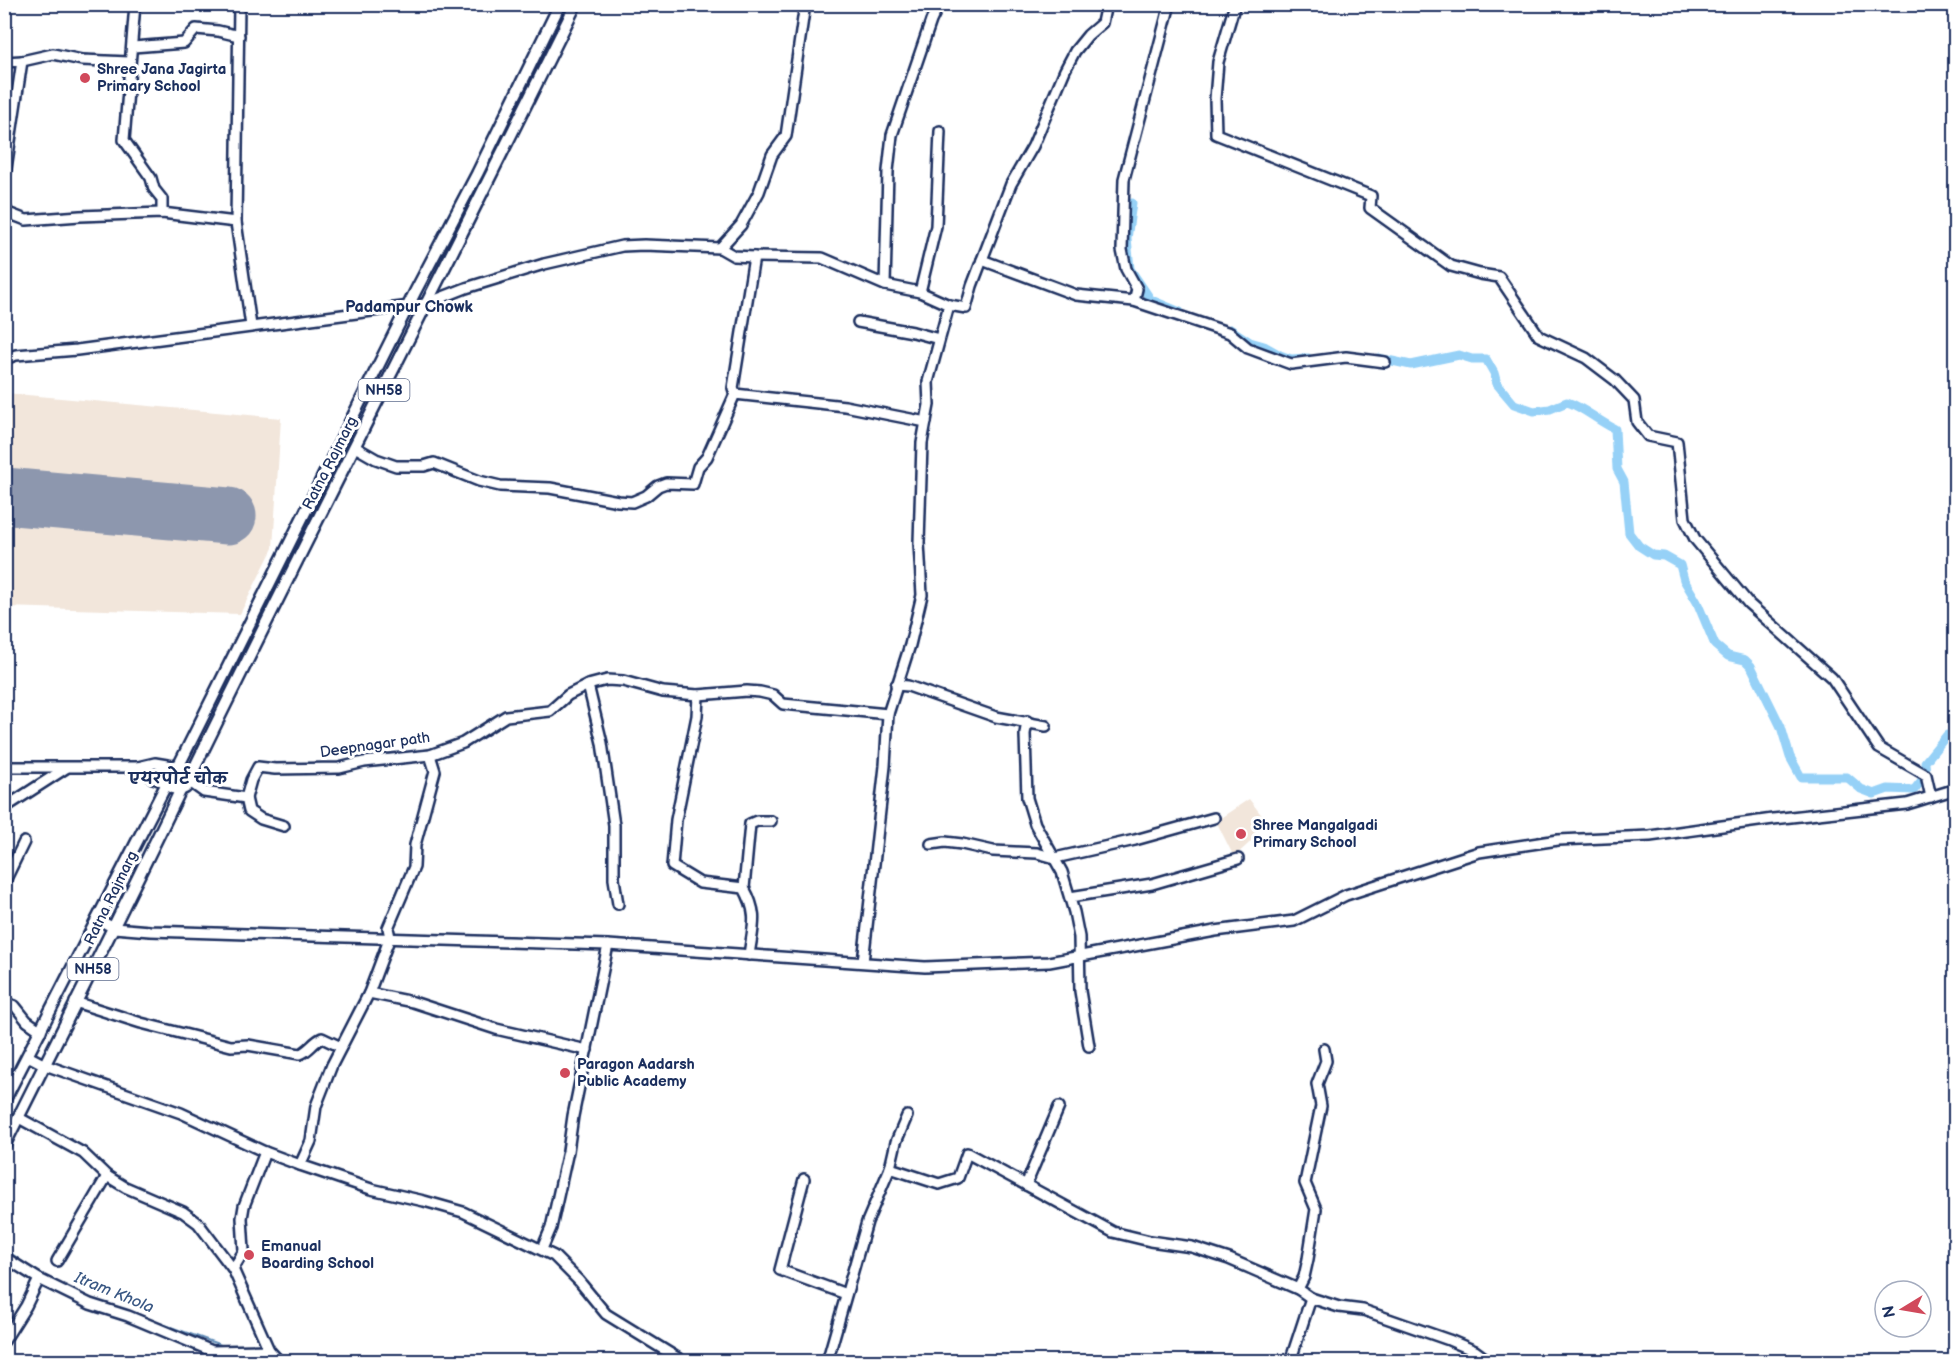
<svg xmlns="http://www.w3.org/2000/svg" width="1960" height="1366" font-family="'Balsamiq Sans','Playpen Sans Deva',sans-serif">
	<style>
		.built { fill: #f2e6db }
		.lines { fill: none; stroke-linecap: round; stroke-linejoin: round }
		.stream { stroke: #6590ba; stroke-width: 2 }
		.canal { stroke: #96d1f7; stroke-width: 9 }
		.runway { stroke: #8d97ae; stroke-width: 57 }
		.minor-casing { stroke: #1b2f5e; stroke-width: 14 }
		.major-casing { stroke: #1b2f5e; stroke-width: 15 }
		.minor { stroke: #fff; stroke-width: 9 }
		.major { stroke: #fff; stroke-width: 10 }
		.poi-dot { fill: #d1495b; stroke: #fff; stroke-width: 2 }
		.labels { text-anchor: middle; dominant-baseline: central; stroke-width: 6; stroke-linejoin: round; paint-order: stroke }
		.shield { fill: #fff; stroke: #5f6d8e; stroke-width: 1.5 }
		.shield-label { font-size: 14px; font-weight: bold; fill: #1b2f5e }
		.poi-label { font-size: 15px; font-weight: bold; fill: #1b2f5e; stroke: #fff; text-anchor: start }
		.street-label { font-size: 15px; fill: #1b2f5e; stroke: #fff }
		.neighbourhood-label { font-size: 16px; font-weight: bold; fill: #1b2f5e; stroke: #fff }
		.water-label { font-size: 16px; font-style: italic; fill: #3a5884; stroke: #fff }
	</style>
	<rect width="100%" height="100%" fill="#fff"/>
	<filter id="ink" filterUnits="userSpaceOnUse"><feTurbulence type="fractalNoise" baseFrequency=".0167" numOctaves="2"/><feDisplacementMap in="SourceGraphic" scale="12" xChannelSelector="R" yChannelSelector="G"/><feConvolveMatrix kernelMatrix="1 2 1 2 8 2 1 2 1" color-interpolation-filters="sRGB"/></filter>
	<g filter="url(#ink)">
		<!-- built -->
		<g class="built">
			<polygon points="5,393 281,418 273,548 240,614 5,607"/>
			<polygon points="1249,799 1263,817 1258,835 1234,857 1216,821"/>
		</g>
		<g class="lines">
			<!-- stream -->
			<g class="stream">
				<polyline points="4,1248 33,1270"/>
				<polyline points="41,1275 98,1302"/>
				<polyline points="140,1316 221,1345"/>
			</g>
			<!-- canal -->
			<g class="canal">
				<polyline points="1132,203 1127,239 1130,269 1151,300 1180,312"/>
				<polyline points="1230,329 1250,342 1264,346 1280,355 1291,359 1308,358"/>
				<path d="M1378,358L1411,365L1459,355L1472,359H1486L1494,373L1497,384L1514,404L1534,411L1550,409L1567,402C1583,407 1598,421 1615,429L1617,469L1624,482L1629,533L1639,546L1653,555L1664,556L1680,565L1684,580L1697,602L1715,645L1728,656L1745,660L1751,666L1781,727L1790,757L1801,777H1847L1861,789L1874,794L1888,789L1914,790L1926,775L1925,762L1947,735L1956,736"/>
			</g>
			<!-- runway -->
			<polyline class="runway" points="4,496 228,516"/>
			<!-- minor casing -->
			<g class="minor-casing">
				<g id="minor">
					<polyline points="135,4 124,140 151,178 154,189 162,199 162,213"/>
					<polyline points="239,4 236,222 251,326"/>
					<polyline points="1235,4 1218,62 1215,99 1216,134 1371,196 1370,208 1451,266 1480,274 1499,277 1539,336 1586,358 1615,380 1634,400 1637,422 1648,436 1677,442 1685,519 1695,539 1749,604 1832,678 1879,748 1926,775 1931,797"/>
					<polyline points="133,47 184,43 196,29 218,31 239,36"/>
					<polyline points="22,61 53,54 82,60 129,62"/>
					<polyline points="4,62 22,61 4,182"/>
					<polyline points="4,205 8,213 26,220 80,216 162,213 236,222"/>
					<polyline points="720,248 741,225 759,192 772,155 786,136 805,4"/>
					<polyline points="982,260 1076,295 1134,301 1230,333 1248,348 1291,364 1346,357 1385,362"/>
					<polyline points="885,285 888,171 892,135 931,21 939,4"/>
					<polyline points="920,292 936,226 940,131"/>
					<polyline points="1134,301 1137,289 1126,269 1122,250 1124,179 1170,4"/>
					<polyline points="949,305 966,308 972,286 1011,184 1033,146 1065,70 1075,51 1088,35 1102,23 1106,4"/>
					<polyline points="858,322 913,332 939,339"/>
					<polyline points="4,359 16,355 77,350 425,304 466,288 544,264 622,246 644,245 720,248 734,256 754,257 822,258 885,285 920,292 949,305 928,382 929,405 922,443 919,543 922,595 910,645 888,714 885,766 863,962"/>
					<polyline points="735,394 733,388 754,257"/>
					<polyline points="355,447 376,459 396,466 424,466 434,463 479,481 500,486 550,488 618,501 632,502 646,496 658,486 666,483 693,484 698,467 707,457 735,394 845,406 926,422"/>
					<polyline points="588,685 602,743 614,825 614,879 618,904"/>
					<polyline points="896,685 908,686 996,717 1046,726"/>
					<path d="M698,695L697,716L676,820L672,866L700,883L744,888C759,915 753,926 749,955"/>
					<polyline points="1027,721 1025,734 1027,798 1035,824 1062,872 1074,912 1079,937 1080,991 1089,1046"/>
					<polyline points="4,766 12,767 138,767 155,763 173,766"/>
					<polyline points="138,767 153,778 167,783"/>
					<polyline points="190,782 204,792 246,798 251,780 258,767 275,769 339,768 364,762 430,755 463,743 506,716 550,711 568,695 588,685 607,680 623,681 663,692 698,695 747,691 760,692 773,695 783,704 888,714"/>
					<polyline points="246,798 249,811 261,819 284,826"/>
					<polyline points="4,808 66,768"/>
					<polyline points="931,844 945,842 962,844 993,851 1037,853 1055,858 1135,840 1214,818"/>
					<polyline points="4,883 24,842"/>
					<polyline points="744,888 750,824 757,821 771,821"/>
					<polyline points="1070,897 1152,884 1238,859"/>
					<polyline points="97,919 114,928 150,931 608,945 925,967 1049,962 1215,931 1294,921 1346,895 1479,852 1558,840 1650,836 1773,819 1907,804 1956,789"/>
					<polyline points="369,993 413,1002 496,1029 587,1050"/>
					<polyline points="4,1002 15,1006 27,1021 41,1031"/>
					<path d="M75,1002L141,1023L231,1046L248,1045L300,1054C309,1051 313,1042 322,1038L341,1047"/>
					<polyline points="28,1056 45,1065 181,1113 265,1152 300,1165 371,1189 424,1201 463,1212 554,1256 579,1281 606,1314 684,1362"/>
					<polyline points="19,1118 83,1153 107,1176 125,1187 183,1212 198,1223 233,1269 269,1350 280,1362"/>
					<polyline points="300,1165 311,1141 316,1106 332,1065 369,993 390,937 388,928 414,867 415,845 435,771 430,755"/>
					<polyline points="890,1168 939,1184 958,1178 967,1153 1113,1232 1150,1241 1192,1247 1229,1259 1298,1289 1311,1298 1339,1307 1363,1310 1449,1340 1475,1351 1490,1362"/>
					<polyline points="804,1179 780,1270 846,1294"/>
					<polyline points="1026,1185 1059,1107"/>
					<polyline points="542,1249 551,1228 568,1151 573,1116 608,945"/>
					<polyline points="4,1257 39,1279 90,1304 128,1316 212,1351 269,1350"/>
					<polyline points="57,1261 107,1176"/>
					<polyline points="233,1269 244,1251 242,1218 244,1206 265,1152"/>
					<polyline points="1298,1289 1304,1277 1308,1259 1316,1209 1305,1183 1321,1106 1317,1084 1326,1061 1324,1049"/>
					<polyline points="4,1341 26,1306 39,1279"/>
					<polyline points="827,1362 867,1222 890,1168 896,1142 907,1116"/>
					<polyline points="1290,1362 1311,1298"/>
				</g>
			</g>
			<!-- major casing -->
			<g class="major-casing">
				<g id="major">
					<polyline points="179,765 415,292 477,174 560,4"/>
					<path d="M167,783C176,794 190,791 191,775C317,517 449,262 576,4"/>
					<path d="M4,1101L167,783L166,775C171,766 177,763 185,768"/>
					<path d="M4,1146C63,1028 123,910 180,791"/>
				</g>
			</g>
			<!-- minor -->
			<use href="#minor" class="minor"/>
			<!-- major -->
			<use href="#major" class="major"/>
		</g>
	</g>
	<!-- markers -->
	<g class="poi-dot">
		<circle cx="85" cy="78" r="6"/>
		<circle cx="1241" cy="834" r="6"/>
		<circle cx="565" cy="1073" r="6"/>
		<circle cx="249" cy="1255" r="6"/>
	</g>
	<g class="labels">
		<!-- shield labels -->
		<g class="shield">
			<rect x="358.5" y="379" width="51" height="22" rx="4.5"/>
			<rect x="67.5" y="958" width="51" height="22" rx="4.5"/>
		</g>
		<g class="shield-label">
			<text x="384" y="390">NH58</text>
			<text x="93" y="969">NH58</text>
		</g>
		<!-- poi labels -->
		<g class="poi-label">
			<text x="97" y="69">Shree Jana Jagirta<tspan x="97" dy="17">Primary School</tspan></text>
			<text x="1253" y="825">Shree Mangalgadi<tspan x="1253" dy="17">Primary School</tspan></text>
			<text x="577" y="1064">Paragon Aadarsh<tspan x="577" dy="17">Public Academy</tspan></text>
			<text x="261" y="1246">Emanual<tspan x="261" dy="17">Boarding School</tspan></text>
		</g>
		<!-- street labels -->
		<g class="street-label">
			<text transform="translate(330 463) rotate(-63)">Ratna Rajmarg</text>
			<text transform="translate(375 745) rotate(-8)">Deepnagar path</text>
			<text transform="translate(111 898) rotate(-64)">Ratna Rajmarg</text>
		</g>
		<!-- neighbourhood labels -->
		<g class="neighbourhood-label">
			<text x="409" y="307">Padampur Chowk</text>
			<text x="178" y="779">एयरपोर्ट चोक</text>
		</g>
		<!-- water labels -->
		<g class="water-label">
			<text transform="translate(114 1293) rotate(22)">Itram Khola</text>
		</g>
	</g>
	<!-- margin -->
	<rect width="1960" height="1366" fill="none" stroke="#fff" stroke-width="24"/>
	<rect x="12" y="12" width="1936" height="1342" fill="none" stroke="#1b2f5e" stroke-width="2" filter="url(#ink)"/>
	<!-- north arrow -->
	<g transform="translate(1903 1309) rotate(259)"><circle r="28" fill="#ffffff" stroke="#a4acbf" stroke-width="1.5"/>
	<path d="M0-4.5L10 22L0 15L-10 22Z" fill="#d1495b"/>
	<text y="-9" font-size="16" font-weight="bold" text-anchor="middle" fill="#1b2f5e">N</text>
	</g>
</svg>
